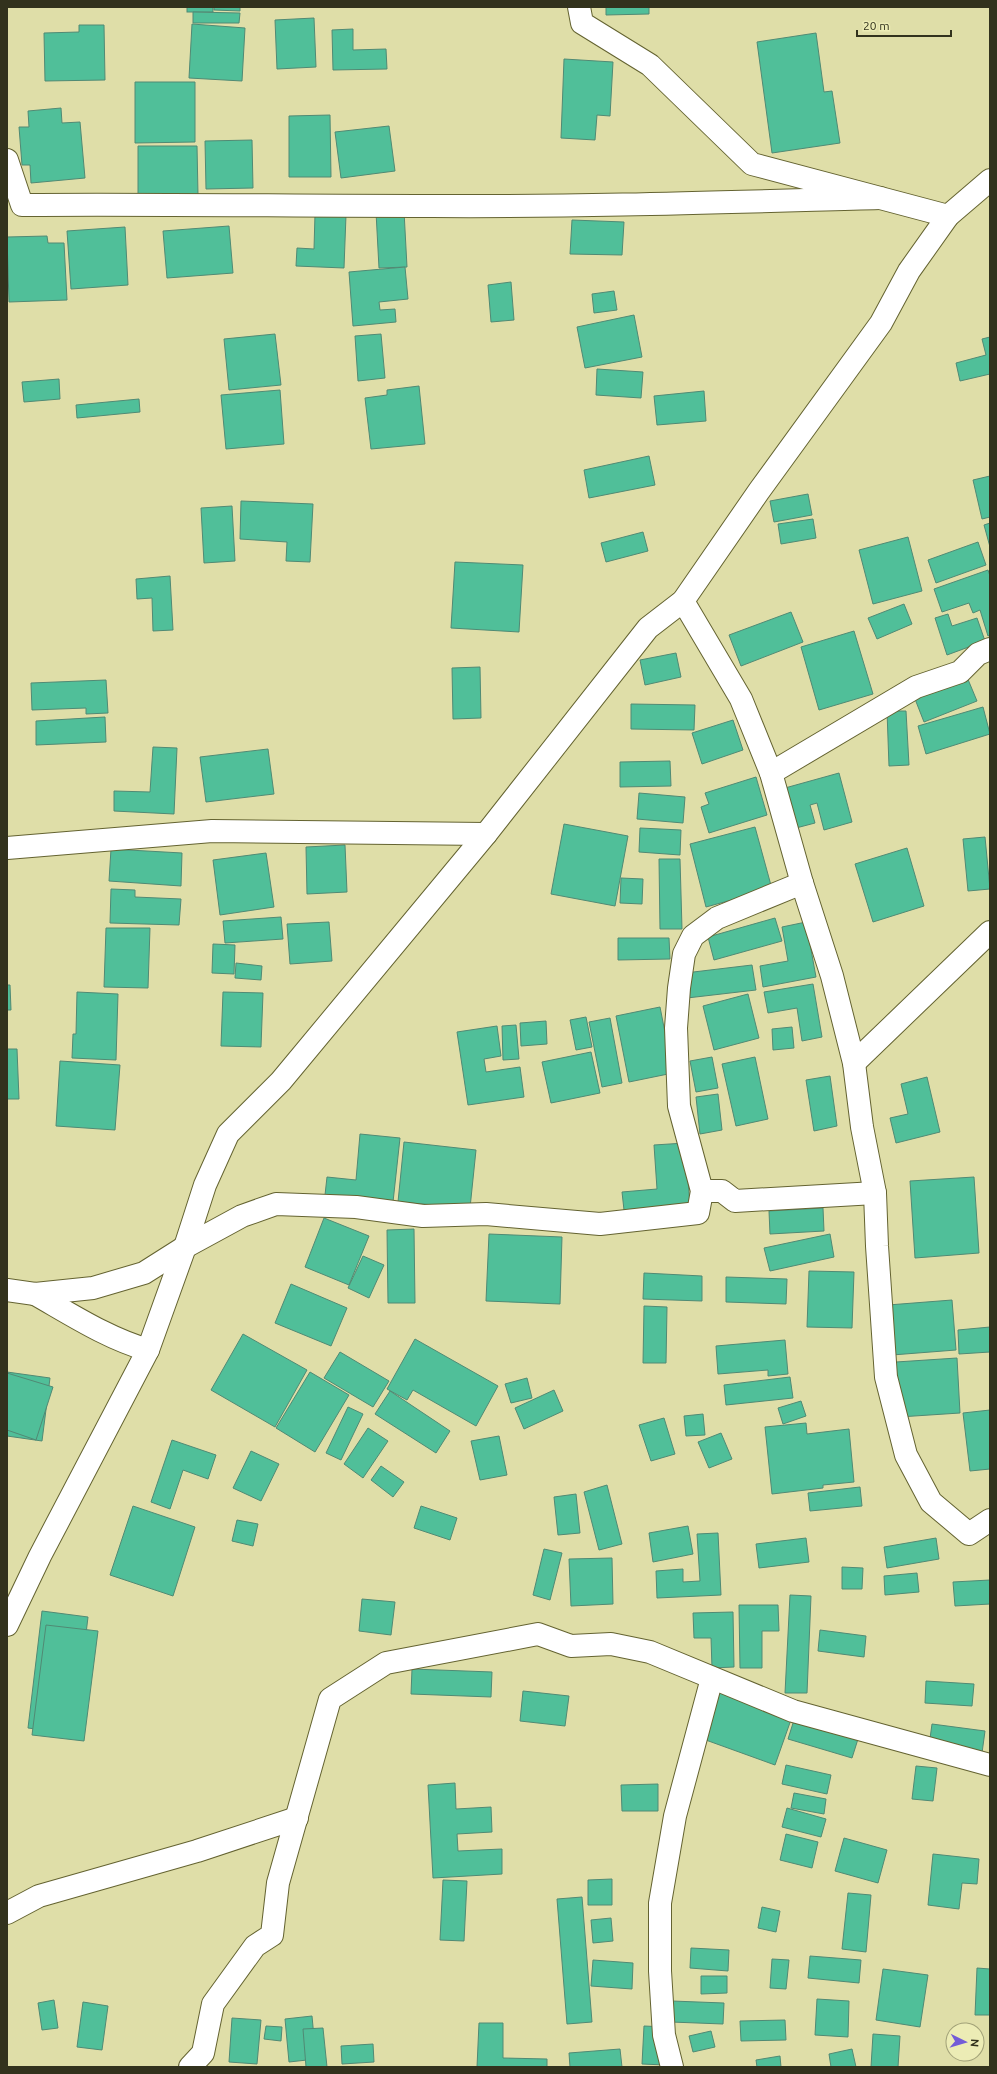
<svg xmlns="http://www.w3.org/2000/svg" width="997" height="2074" font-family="Ubuntu,sans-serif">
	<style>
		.building { fill: #50bf99; stroke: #508a74 }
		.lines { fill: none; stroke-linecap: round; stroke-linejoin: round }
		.minor-casing { stroke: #646331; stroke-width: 24 }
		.minor { stroke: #fff; stroke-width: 22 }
	</style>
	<rect width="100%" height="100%" fill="#dfdea8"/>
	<!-- building -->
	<g class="building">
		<rect x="187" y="7" width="26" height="5"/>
		<polygon points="214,7 240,7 240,11 214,10"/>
		<polygon points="606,7 649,7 649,14 606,15"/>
		<polygon points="193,12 240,13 239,23 193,23"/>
		<polygon points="314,18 316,67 277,69 275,20"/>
		<polygon points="192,24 245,28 242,81 189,78"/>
		<polygon points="79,25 104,25 105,80 45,81 44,33 79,32"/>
		<polygon points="353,29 353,50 386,49 387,69 333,70 332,30"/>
		<polygon points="816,33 824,92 832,91 840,143 772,153 757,42"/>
		<polygon points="564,59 613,62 610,116 597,115 595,140 561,138"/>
		<polygon points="135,82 195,82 195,142 135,143"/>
		<polygon points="61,108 62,123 80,122 85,178 31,183 30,165 22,165 19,127 29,127 28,111"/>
		<polygon points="330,115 331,177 289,177 289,116"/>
		<polygon points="389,126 395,171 341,178 335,132"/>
		<polygon points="252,140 253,188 206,189 205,141"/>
		<polygon points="138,146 197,146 198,195 138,195"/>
		<polygon points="404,211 407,267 379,268 376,212"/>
		<polygon points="315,214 346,215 344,268 296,266 297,248 314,249"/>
		<polygon points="572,220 624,222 622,255 570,254"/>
		<polygon points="229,226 233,273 167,278 163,231"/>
		<polygon points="125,227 128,285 71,289 67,231"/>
		<polygon points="47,236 48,243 64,243 67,300 9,302 7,237"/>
		<polygon points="405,267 408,299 379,302 380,310 395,309 396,322 353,326 349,272"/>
		<polygon points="511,282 514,320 491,322 488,285"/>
		<polygon points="614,291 617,310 594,313 592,294"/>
		<polygon points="634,315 642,357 585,368 577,327"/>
		<polygon points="275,334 281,385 229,390 224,339"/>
		<polygon points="381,334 385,378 358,381 355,336"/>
		<polygon points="990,337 990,374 960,381 956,363 986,355 982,339"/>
		<polygon points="597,369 643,372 641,398 596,395"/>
		<polygon points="59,379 60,399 24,402 22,382"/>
		<polygon points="419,386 425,444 371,449 365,398 387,395 387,390"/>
		<polygon points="280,390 284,444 226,449 221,395"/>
		<polygon points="704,391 706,421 657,425 654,396"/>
		<polygon points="139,399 140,412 77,418 76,405"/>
		<polygon points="649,456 655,485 589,498 584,470"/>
		<polygon points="990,476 990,517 982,519 973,480"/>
		<polygon points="808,494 812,515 774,522 770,501"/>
		<polygon points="241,501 313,504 310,562 286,561 287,542 240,539"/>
		<polygon points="232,506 235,561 204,563 201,508"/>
		<polygon points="813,519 816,538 781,544 778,524"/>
		<polygon points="990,523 990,547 984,525"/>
		<polygon points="643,532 648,551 606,562 601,543"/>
		<polygon points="908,537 922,591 873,604 859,550"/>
		<polygon points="978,542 986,565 936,583 928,560"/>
		<polygon points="455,562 523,565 519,632 451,628"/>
		<polygon points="988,570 990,576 990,635 988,636 980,610 973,613 969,603 942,612 934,589"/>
		<polygon points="170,576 173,630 153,631 152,598 137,599 136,579"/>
		<polygon points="904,604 912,624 877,639 868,618"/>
		<polygon points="791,612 803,642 741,666 729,635"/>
		<polygon points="948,614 952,626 977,618 985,641 947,655 935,618"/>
		<polygon points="854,631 873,694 819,710 801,647"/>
		<polygon points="676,653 681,677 645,685 640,660"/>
		<polygon points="480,667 481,718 453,719 452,668"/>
		<polygon points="967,677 977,701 924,722 915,699"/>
		<polygon points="106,680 108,713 86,714 86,708 32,710 31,683"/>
		<polygon points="631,704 695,705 694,730 631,729"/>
		<polygon points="983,707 990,734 926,754 918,726"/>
		<polygon points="887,711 906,711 909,765 889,766"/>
		<polygon points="105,717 106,742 36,745 36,721"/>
		<polygon points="733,720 743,750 702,764 692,733"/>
		<polygon points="153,747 177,748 174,814 114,811 114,791 150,792"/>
		<polygon points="268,749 274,794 206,802 200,757"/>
		<polygon points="670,761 671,786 620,787 620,762"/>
		<polygon points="839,773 852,822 824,830 817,803 810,805 815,823 796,828 785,788"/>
		<polygon points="756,777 767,815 709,833 701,807 709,804 705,793"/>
		<polygon points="639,793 685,797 683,823 637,819"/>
		<polygon points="564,824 628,836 615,906 551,894"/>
		<polygon points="755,827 772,889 706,907 690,844"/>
		<polygon points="640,828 681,830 680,855 639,852"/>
		<polygon points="985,837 990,889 968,891 963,839"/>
		<polygon points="345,845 347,892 307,894 306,847"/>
		<polygon points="907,848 924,906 873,922 855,864"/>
		<polygon points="111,849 182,853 181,886 109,881"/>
		<polygon points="266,853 274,907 220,915 213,860"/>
		<polygon points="659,859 680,859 682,929 660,929"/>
		<polygon points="621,878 643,879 642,904 620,903"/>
		<polygon points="111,889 135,890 135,897 181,899 179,925 110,923"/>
		<polygon points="281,917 283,939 225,943 223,921"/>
		<polygon points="775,918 782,941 714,960 708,937"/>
		<polygon points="329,922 332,961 290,964 287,924"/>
		<polygon points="806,922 816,977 763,987 760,966 788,961 782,927"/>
		<polygon points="106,928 150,928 148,988 104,987"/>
		<polygon points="618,938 669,938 670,959 618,960"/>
		<polygon points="213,944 235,945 234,974 212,973"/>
		<polygon points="236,963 262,966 261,980 235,978"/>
		<polygon points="752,965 756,990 687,998 685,973"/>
		<polygon points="813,984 822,1037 802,1041 797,1008 768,1013 764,992"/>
		<polygon points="7,985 10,985 11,1010 7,1010"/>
		<polygon points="77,992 118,994 116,1060 72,1058 73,1034 76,1034"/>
		<polygon points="223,992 263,993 261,1047 221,1046"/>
		<polygon points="748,994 759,1038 714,1050 703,1006"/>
		<polygon points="660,1007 673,1073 629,1082 616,1016"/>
		<polygon points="586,1017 592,1047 576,1050 570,1020"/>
		<polygon points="610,1018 622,1083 602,1087 589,1022"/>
		<polygon points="546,1021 547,1044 521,1046 520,1023"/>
		<polygon points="516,1025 519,1059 503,1060 502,1026"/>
		<polygon points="497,1026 501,1056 484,1059 486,1072 520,1067 524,1097 468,1105 457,1032"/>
		<polygon points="792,1027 794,1048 773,1050 772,1029"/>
		<polygon points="7,1049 17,1049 19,1099 7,1099"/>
		<polygon points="591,1052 600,1093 551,1103 542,1062"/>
		<polygon points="712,1057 718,1088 696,1092 690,1061"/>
		<polygon points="755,1057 768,1119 736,1126 722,1064"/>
		<polygon points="60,1061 120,1065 115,1130 56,1126"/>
		<polygon points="830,1076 837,1126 814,1131 806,1080"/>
		<polygon points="927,1077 940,1132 896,1143 890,1118 908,1114 901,1084"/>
		<polygon points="718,1094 722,1130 700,1134 696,1097"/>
		<polygon points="360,1134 400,1138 393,1202 325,1195 327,1177 356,1180"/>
		<polygon points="404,1142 476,1150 470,1208 398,1202"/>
		<polygon points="685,1143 690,1205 624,1210 622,1192 657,1189 654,1145"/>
		<polygon points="974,1177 979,1253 915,1258 910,1181"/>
		<polygon points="823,1208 824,1231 770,1234 769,1211"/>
		<polygon points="324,1218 369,1236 349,1285 305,1267"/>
		<polygon points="414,1229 415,1303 388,1303 387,1230"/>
		<polygon points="489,1234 562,1237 560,1304 486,1301"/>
		<polygon points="830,1234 834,1257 770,1271 764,1248"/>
		<polygon points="363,1256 384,1265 369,1298 348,1288"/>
		<polygon points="809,1271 854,1272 852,1328 807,1327"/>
		<polygon points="644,1273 702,1276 702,1301 643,1299"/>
		<polygon points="726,1277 787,1279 786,1304 726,1302"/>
		<polygon points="291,1284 347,1308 331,1346 275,1323"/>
		<polygon points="952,1300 956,1350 892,1355 888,1305"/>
		<polygon points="644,1306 667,1307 666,1363 643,1363"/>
		<polygon points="990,1327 990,1352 959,1354 958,1330"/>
		<polygon points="243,1334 307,1370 275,1427 211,1390"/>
		<polygon points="415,1339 498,1386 476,1426 413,1390 407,1400 387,1389"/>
		<polygon points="785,1340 788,1374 768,1376 768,1370 718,1374 716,1346"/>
		<polygon points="340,1352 389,1381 373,1407 324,1378"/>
		<polygon points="957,1358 960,1413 899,1417 896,1362"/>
		<polygon points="7,1372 50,1378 42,1441 7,1436"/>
		<polygon points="310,1372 349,1395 315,1452 276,1428"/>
		<polygon points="7,1373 53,1387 36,1440 7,1430"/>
		<polygon points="790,1377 793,1398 726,1405 724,1385"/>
		<polygon points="527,1378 532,1398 511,1403 505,1384"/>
		<polygon points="554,1390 563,1411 524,1429 515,1408"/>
		<polygon points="390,1391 450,1431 436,1453 375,1414"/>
		<polygon points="801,1401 806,1416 783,1424 778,1408"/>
		<polygon points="348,1407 363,1414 341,1460 326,1453"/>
		<polygon points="990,1410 990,1469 970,1471 963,1413"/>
		<polygon points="703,1414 705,1435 686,1436 684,1416"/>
		<polygon points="664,1418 675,1454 651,1461 639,1425"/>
		<polygon points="806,1423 807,1434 849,1429 854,1482 823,1485 823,1488 772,1494 765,1427"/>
		<polygon points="368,1428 388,1441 363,1478 344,1464"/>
		<polygon points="721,1433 732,1459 709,1468 698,1442"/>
		<polygon points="499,1436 507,1475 480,1480 471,1441"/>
		<polygon points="172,1440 216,1455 208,1479 183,1470 170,1509 151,1502"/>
		<polygon points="251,1451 279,1464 261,1501 233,1488"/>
		<polygon points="381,1466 404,1482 393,1497 371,1480"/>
		<polygon points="607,1485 622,1544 599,1550 584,1492"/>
		<polygon points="860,1487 862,1506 810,1511 808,1493"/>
		<polygon points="576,1494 580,1533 558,1535 554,1497"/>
		<polygon points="133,1506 195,1527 173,1596 110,1575"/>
		<polygon points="421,1506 457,1518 450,1540 414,1528"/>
		<polygon points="237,1520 258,1524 253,1546 232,1541"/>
		<polygon points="688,1526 693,1554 653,1562 649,1533"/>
		<polygon points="718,1533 721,1595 657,1598 656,1571 683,1569 683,1582 700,1581 697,1534"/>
		<polygon points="806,1538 809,1562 759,1568 756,1544"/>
		<polygon points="936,1538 939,1559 887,1568 884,1547"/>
		<polygon points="544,1549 562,1553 550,1600 533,1595"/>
		<polygon points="612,1558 613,1604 571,1606 569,1559"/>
		<polygon points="842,1567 863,1568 862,1589 842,1589"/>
		<polygon points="917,1573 919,1592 885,1595 884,1576"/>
		<polygon points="990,1580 990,1604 955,1606 953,1582"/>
		<polygon points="790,1595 811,1596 807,1693 785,1693"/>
		<polygon points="362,1599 395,1602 391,1635 359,1631"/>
		<polygon points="739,1605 778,1605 779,1631 762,1631 762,1668 740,1668"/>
		<polygon points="42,1611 88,1617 74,1734 28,1728"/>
		<polygon points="733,1612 734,1667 712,1668 711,1638 694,1638 693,1613"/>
		<polygon points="46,1625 98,1631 84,1741 32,1735"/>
		<polygon points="820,1630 866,1636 864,1657 818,1651"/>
		<polygon points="412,1669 492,1672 491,1697 411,1694"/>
		<polygon points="926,1681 974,1684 972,1706 925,1703"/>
		<polygon points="721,1688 793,1714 775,1765 703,1739"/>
		<polygon points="523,1691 569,1696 565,1726 520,1721"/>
		<polygon points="794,1720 858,1739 852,1758 788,1739"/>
		<polygon points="932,1724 985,1731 982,1753 929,1746"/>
		<polygon points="786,1765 831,1775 827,1794 782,1784"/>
		<polygon points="916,1766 937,1768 933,1801 912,1799"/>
		<polygon points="455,1783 456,1809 491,1807 492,1832 457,1834 458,1851 502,1849 502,1874 433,1878 428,1785"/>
		<polygon points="658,1784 658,1811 622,1811 621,1785"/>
		<polygon points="794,1793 826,1799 824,1814 791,1808"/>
		<polygon points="787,1808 826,1819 821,1837 782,1827"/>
		<polygon points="786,1834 818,1842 812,1868 780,1860"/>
		<polygon points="844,1838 887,1850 878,1883 835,1871"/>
		<polygon points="933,1854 979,1859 977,1884 962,1883 959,1909 928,1905"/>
		<polygon points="612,1879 612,1905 588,1905 588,1880"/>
		<polygon points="443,1880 467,1881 464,1941 440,1940"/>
		<polygon points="848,1893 871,1895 866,1952 842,1949"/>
		<polygon points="582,1897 592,2022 567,2024 557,1899"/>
		<polygon points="762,1907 780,1911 776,1932 758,1928"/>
		<polygon points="611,1918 613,1941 593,1943 591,1920"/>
		<polygon points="691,1948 729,1950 728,1971 690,1968"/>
		<polygon points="810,1956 861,1960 859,1983 808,1978"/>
		<polygon points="772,1959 789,1960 786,1989 770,1988"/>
		<polygon points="593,1960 633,1963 632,1989 591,1986"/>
		<polygon points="977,1968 990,1969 990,2015 975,2015"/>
		<polygon points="883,1969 928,1975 920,2027 876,2020"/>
		<polygon points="701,1976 727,1976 727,1993 701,1994"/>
		<polygon points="817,1999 849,2001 848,2037 815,2035"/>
		<polygon points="54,2000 58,2028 42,2030 38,2003"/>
		<polygon points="672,2001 724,2003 723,2024 671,2022"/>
		<polygon points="83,2002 108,2006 102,2050 77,2047"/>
		<polygon points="312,2016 316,2059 289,2062 285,2019"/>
		<polygon points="232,2018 261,2020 257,2064 229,2062"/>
		<polygon points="785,2020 786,2040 741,2041 740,2021"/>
		<polygon points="479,2023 503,2023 503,2058 547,2059 547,2067 477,2067"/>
		<polygon points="266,2026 282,2027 281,2041 264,2039"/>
		<polygon points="644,2026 666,2027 665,2065 642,2064"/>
		<polygon points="323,2028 327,2067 306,2067 303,2029"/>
		<polygon points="711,2031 715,2047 693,2052 689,2036"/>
		<polygon points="873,2034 900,2036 898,2067 871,2067"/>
		<polygon points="373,2044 374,2062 342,2064 341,2046"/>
		<polygon points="620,2049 622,2067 570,2067 569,2053"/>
		<polygon points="852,2049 856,2067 831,2067 829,2054"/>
		<polygon points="780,2056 781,2067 757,2067 756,2060"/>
	</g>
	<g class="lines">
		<!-- minor casing -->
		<g class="minor-casing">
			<g id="minor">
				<polyline points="579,7 582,23 650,65 752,164 948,216"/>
				<path d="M7,160L22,205C159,204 295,206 432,206C581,207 730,202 880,198"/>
				<polyline points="683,601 741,699 771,773 802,883 832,976 854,1063 862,1127 875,1193 877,1246 886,1377 906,1455 931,1502 969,1534 990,1520"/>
				<polyline points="771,773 916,687 960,672 978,654 990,649"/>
				<polyline points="7,848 212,831 486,834"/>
				<polyline points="854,1063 990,932"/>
				<polyline points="702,1191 722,1191 735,1201 875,1193"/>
				<polyline points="7,1290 35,1294 93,1288 144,1273 185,1247 242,1216 276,1204 356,1207 423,1216 486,1214 600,1224 698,1213 702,1191 679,1106 676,1028 679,988 684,954 693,936 717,918 802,883"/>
				<path d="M35,1294C72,1315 107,1338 148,1350"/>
				<polyline points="7,1625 40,1556 148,1350 185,1247 205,1185 228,1134 281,1081 486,834 648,628 683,601 759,491 881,323 909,271 948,216 990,180"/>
				<polyline points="7,1913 39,1896 197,1851 297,1818"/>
				<polyline points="190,2067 203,2053 213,2004 255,1946 272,1935 278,1883 330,1699 386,1663 538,1634 571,1646 611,1644 650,1652 793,1711 990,1765"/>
				<polyline points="672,2067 664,2035 660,1971 660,1903 675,1816 712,1678"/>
			</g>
		</g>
		<!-- minor -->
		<use href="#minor" class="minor"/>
	</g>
	<!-- border -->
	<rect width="997" height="2074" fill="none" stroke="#32321d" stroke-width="16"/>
	<!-- north arrow -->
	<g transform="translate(965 2042) rotate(95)"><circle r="19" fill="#ececb5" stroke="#a2a278"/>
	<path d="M0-3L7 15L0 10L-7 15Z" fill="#735cd7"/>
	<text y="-6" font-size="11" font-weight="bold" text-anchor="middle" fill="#32321d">N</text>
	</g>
	<!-- scale -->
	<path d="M857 30v6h94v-6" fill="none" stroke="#32321d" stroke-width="2"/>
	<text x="863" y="30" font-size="12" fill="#32321d" stroke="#ececb5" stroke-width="3" paint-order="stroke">20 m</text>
</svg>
